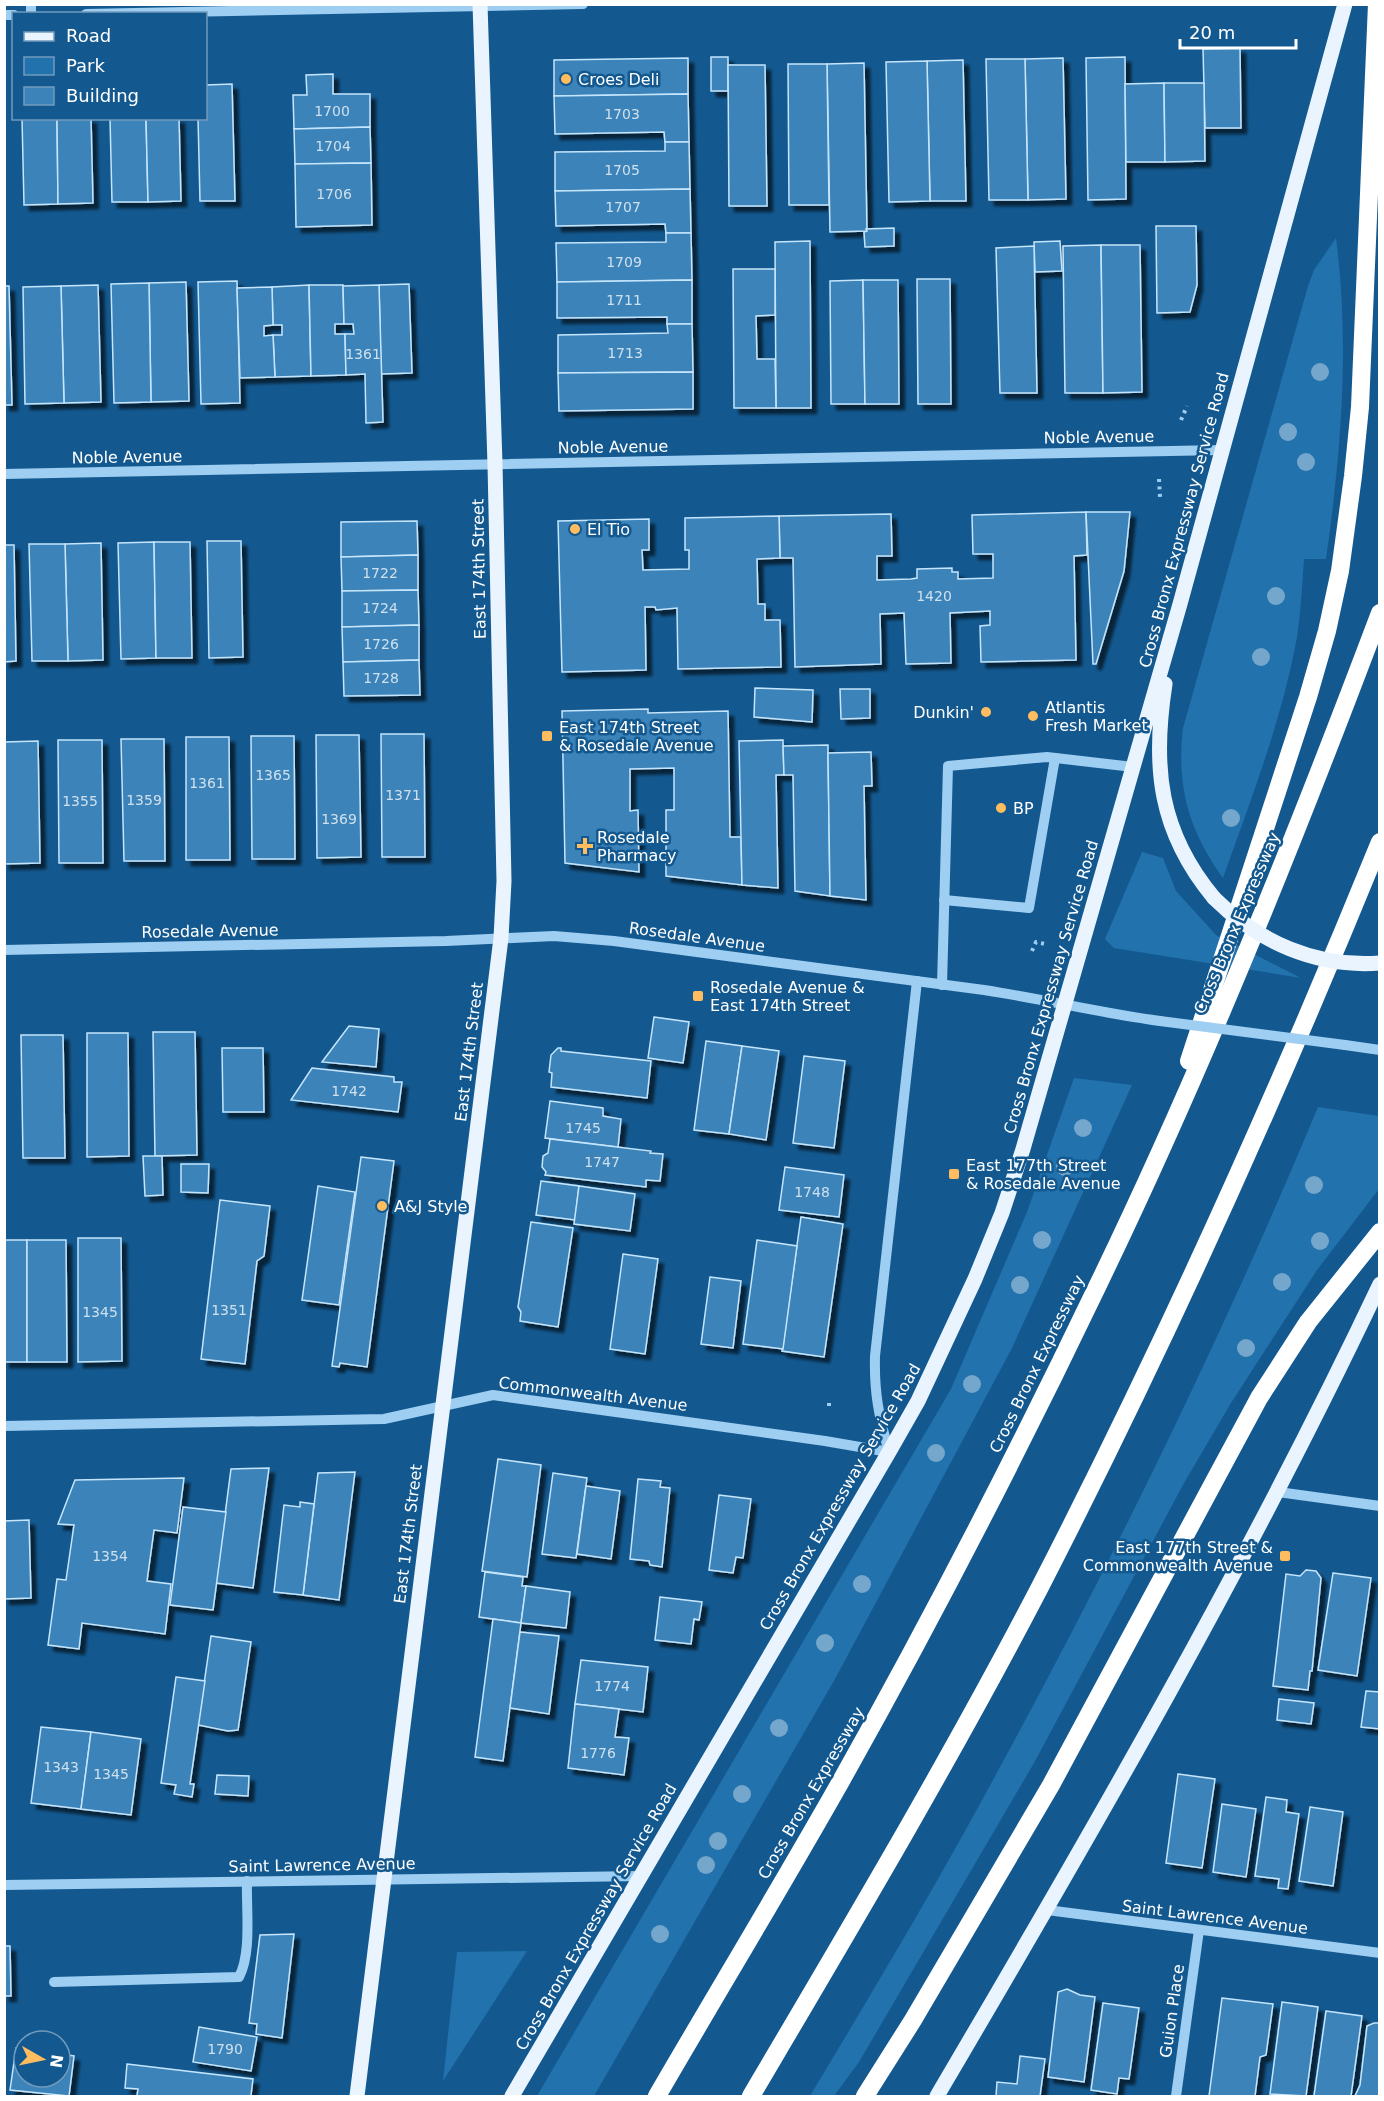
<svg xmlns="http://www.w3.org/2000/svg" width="1384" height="2101" font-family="'DejaVu Sans',sans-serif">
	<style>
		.green { fill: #2172ad }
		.building { fill: #3b83b9; stroke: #c5e5fc; stroke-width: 1.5; filter: url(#shadow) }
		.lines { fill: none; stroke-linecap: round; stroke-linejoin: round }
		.path { stroke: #9ecef2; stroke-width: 4; stroke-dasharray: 3 4.5; stroke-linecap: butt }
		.minor { stroke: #9ecef2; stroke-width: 10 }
		.major { stroke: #e9f4ff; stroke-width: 15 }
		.highway { stroke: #fff; stroke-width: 18 }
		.minor-bridge { stroke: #9ecef2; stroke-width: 10 }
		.major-bridge { stroke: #e9f4ff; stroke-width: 15 }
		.tree { fill: #75a6cb }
		.poi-dot { fill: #ffbd5f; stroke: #135990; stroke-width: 2 }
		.labels { text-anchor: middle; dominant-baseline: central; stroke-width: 5; stroke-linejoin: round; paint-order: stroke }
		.number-label { font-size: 14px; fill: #cee0ee }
		.poi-label { font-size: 16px; fill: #fff; stroke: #135990; text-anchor: start }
		.street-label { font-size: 16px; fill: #fff; stroke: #135990 }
	</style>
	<defs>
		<filter id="shadow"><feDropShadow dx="5.5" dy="5.5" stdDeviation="1.5" flood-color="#0009"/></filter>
	</defs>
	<rect width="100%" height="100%" fill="#135990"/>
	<!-- green -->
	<g class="green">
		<path d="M1336,238C1350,346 1341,453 1326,559H1304C1302,585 1301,611 1297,637C1282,720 1251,799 1223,878C1189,831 1176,786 1183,728L1308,286L1314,270Z"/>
		<polygon points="1142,852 1163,858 1176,891 1216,935 1301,978 1114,948 1105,939"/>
		<polygon points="1074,1078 1132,1085 1012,1348 835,1679 594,2096 537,2096 951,1389 1027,1212"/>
		<path d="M1318,1107L1379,1116V1189L1317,1270L1231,1403L1184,1483L1034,1763L859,2062L834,2096H810C868,1999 927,1901 981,1802C1105,1576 1219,1345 1318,1107Z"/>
		<polygon points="527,1951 443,2081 457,1952"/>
	</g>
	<!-- building -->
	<g class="building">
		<polygon points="1240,48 1241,128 1205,128 1203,49"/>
		<rect x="711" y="57" width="17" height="34"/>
		<polygon points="1125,57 1126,199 1088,200 1086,58"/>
		<polygon points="688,58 688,94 554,96 554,60"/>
		<polygon points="1063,58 1066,199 1028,200 1025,59"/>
		<polygon points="986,59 1025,59 1028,200 989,200"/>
		<polygon points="963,60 966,201 930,201 927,61"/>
		<polygon points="927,61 930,201 889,202 886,62"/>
		<polygon points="864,63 867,231 830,232 827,64"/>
		<polygon points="788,64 827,64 829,205 789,205"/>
		<polygon points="728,65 765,65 767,206 729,206"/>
		<polygon points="333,74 333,94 370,94 370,127 294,129 293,95 307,95 306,75"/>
		<polygon points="1164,83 1165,162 1126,162 1125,84"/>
		<polygon points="1164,83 1204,83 1205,161 1165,162"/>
		<polygon points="232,84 235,201 200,201 198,118 206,118 206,85"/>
		<polygon points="688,94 689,142 665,142 664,132 555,134 554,96"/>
		<polygon points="22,118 57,118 58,204 24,205"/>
		<polygon points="57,118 91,118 93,203 58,204"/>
		<polygon points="110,118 146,118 148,202 112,202"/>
		<polygon points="146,118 179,118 181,201 148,202"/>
		<polygon points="370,127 371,163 295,164 294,129"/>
		<polygon points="665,142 689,142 690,189 555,191 555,152 665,151"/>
		<polygon points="371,163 372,225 296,227 295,164"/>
		<polygon points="690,189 691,233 666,233 665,224 556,226 555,191"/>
		<polygon points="1156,226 1196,226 1197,285 1190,312 1157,313"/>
		<polygon points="894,228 894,246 865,247 864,232 867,231 866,229"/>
		<polygon points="666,233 691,233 692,280 557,282 556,243 666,242"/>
		<polygon points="810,241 811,408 776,408 775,242"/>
		<polygon points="1060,241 1062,271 1035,272 1034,242"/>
		<polygon points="1101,245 1103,393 1065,393 1063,246"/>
		<polygon points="1101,245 1140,245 1142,392 1103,393"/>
		<polygon points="1034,246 1037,393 1000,393 996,248"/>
		<polygon points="733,269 775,269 775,315 756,316 757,359 775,359 776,408 734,408"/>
		<polygon points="917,279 950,279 951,404 918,404"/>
		<polygon points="692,280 692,324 667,324 667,317 557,318 557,282"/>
		<polygon points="863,280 865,404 831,404 830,281"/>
		<polygon points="863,280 898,280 899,404 865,404"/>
		<polygon points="237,281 240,403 201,404 198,282"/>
		<polygon points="186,282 189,401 151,402 149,283"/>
		<polygon points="149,283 151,402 114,403 111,284"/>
		<polygon points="409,284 412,373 381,374 379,285"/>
		<polygon points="98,285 101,402 64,403 61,286"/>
		<polygon points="309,285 311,376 275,377 273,335 282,335 282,325 273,325 272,287"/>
		<polygon points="309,285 343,285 344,324 335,324 335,334 345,334 346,375 311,376"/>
		<polygon points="379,285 383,422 366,423 365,374 346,375 345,334 354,334 353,324 344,324 343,286"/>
		<polygon points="4,286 9,286 12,405 4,405"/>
		<polygon points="61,286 64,403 25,404 23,287"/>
		<polygon points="272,287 273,325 264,326 264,336 273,335 275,377 240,378 237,288"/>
		<polygon points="667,324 692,324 693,372 558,373 558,335 668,333"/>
		<polygon points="693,372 693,409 559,411 558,373"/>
		<polygon points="1086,512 1087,555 1074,556 1076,660 981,662 980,626 990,625 990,611 950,613 951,663 906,664 904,613 880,614 881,664 795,667 793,558 780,558 779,516 891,514 892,556 877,556 877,580 911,579 917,578 917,569 952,568 952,572 958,572 958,579 993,578 993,554 973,554 972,515"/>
		<polygon points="1086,512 1130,512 1124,571 1096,664 1093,664"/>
		<polygon points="779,516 780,558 757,559 758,604 765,604 765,620 780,620 781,667 678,669 677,608 656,610 655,607 645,607 646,670 562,672 558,521 649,519 649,550 642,550 643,570 689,569 689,550 685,550 685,518"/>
		<polygon points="417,521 418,555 341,557 341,522"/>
		<polygon points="207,541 241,541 243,657 209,658"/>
		<polygon points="154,542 156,658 121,659 118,543"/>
		<polygon points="154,542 190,542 192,658 156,658"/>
		<polygon points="101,543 103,660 68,661 65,544"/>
		<polygon points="29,544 65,544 68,661 32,661"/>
		<polygon points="4,545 14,545 16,661 4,662"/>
		<polygon points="418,555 418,590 342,591 341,557"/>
		<polygon points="418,590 419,625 342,627 342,591"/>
		<polygon points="419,625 419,660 343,662 342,627"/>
		<polygon points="419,660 420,695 344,696 343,662"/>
		<polygon points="755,688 813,690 812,722 754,717"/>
		<polygon points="840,689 870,689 870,718 841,719"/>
		<polygon points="648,709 648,713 728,711 730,837 741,837 742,885 666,876 666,810 674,810 674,768 630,769 630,811 638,810 639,872 565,863 562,711"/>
		<polygon points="381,734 424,734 425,857 382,857"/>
		<polygon points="316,735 359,735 361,857 317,858"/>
		<polygon points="251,736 294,736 295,859 252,859"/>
		<polygon points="186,737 229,737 230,860 186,860"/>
		<polygon points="121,739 164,739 165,861 124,861"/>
		<polygon points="58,740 102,740 103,863 59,863"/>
		<polygon points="783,740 784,775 776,775 778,888 742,885 739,741"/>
		<polygon points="38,741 40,863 4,864 4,742"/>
		<polygon points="828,745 828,753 830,896 795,891 793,775 784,775 783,746"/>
		<polygon points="871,752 872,786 864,786 866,900 830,896 828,753"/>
		<polygon points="654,1017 689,1022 683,1063 648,1058"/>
		<polygon points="349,1026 379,1029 376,1067 322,1062"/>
		<polygon points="153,1032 195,1032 197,1155 155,1156"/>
		<polygon points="87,1033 128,1033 129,1156 87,1157"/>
		<polygon points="21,1035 63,1035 65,1158 23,1158"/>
		<polygon points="706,1041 742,1046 729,1134 694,1130"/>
		<polygon points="742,1046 779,1051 766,1140 729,1134"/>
		<polygon points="222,1048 263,1048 264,1112 223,1112"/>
		<polygon points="558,1048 561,1048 561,1051 651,1061 647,1098 551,1087 552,1073 549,1072 551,1055"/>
		<polygon points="804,1056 845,1061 834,1148 793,1143"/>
		<polygon points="312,1068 394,1077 394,1082 402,1082 398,1112 291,1100"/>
		<polygon points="550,1101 603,1108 603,1116 621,1119 618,1147 545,1138"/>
		<polygon points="550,1139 651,1151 650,1153 663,1154 660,1181 646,1180 646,1187 545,1175 546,1172 542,1167 543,1156 548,1153"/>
		<polygon points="143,1156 162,1156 163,1195 145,1196"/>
		<polygon points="361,1157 394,1161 367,1367 340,1363 339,1367 332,1366"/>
		<polygon points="181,1164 209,1164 208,1193 181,1192"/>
		<polygon points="785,1167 844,1175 839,1217 779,1210"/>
		<polygon points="541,1181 579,1186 575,1220 536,1215"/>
		<polygon points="318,1186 355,1192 339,1305 302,1300"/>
		<polygon points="579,1186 635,1194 630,1231 574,1224"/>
		<polygon points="220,1200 270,1206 264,1256 257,1261 245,1364 201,1359"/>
		<polygon points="801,1217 843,1224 824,1357 782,1351"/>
		<polygon points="531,1222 573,1228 558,1327 520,1321 521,1312 518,1307"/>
		<polygon points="78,1238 121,1238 122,1361 78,1362"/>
		<rect x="4" y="1240" width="23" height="122"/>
		<polygon points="27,1240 66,1240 67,1362 27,1362"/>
		<polygon points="757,1240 797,1246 783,1349 743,1344"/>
		<polygon points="623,1254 658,1259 645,1354 610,1349"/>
		<polygon points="710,1277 741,1281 733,1348 701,1344"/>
		<polygon points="498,1459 541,1465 527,1577 482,1571"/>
		<polygon points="269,1468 253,1588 216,1583 231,1469"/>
		<polygon points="355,1472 339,1600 303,1595 318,1473"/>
		<polygon points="553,1473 587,1478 576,1558 542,1554"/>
		<polygon points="184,1478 177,1533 154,1530 147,1581 171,1584 165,1634 82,1623 79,1649 48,1645 57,1579 66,1580 74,1525 58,1524 75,1480"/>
		<polygon points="638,1479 661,1481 660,1487 670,1488 662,1567 650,1565 649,1561 630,1559"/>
		<polygon points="586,1486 620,1491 611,1559 577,1554"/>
		<polygon points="719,1495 751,1499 743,1558 736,1557 733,1573 709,1570"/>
		<polygon points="300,1502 314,1504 303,1595 274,1592 284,1505 300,1507"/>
		<polygon points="183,1507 226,1512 213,1610 170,1605"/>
		<polygon points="29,1520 31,1598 4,1599 4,1521"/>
		<polygon points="1306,1570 1316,1571 1321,1578 1312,1671 1310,1671 1308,1690 1273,1686 1286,1574 1300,1576"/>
		<polygon points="485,1572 523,1577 522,1586 526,1586 521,1623 479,1617"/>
		<polygon points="1333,1573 1371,1578 1357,1676 1318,1670"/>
		<polygon points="526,1586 570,1592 566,1628 521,1623"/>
		<polygon points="660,1597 702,1602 699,1620 694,1619 691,1644 655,1640"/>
		<polygon points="493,1619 521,1623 503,1761 475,1757"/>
		<polygon points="520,1632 559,1636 549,1714 510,1708"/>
		<polygon points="211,1636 251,1642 238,1730 228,1731 198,1725"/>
		<polygon points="581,1660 648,1667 643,1712 575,1704"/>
		<polygon points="176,1677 205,1681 190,1784 194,1784 192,1797 174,1794 176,1785 161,1783"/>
		<polygon points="1366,1691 1380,1692 1380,1729 1361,1727"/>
		<polygon points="1279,1699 1314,1703 1311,1724 1277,1720"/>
		<polygon points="575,1704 619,1709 615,1737 629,1738 624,1775 568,1768"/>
		<polygon points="41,1727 91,1732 81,1809 31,1803"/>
		<polygon points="91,1732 141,1739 131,1815 81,1809"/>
		<polygon points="1178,1774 1215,1779 1202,1868 1166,1863"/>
		<polygon points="217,1775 249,1776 248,1796 215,1794"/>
		<polygon points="1266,1797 1287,1800 1286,1812 1299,1814 1288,1889 1278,1888 1279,1879 1255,1876"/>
		<polygon points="1222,1804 1256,1809 1246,1877 1213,1872"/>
		<polygon points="1310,1807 1343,1812 1333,1886 1299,1881"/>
		<polygon points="294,1934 282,2038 256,2034 257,2024 249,2023 260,1935"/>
		<polygon points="4,1946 10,1946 11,1996 4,1996"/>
		<polygon points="1067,1989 1080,1995 1095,1997 1084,2082 1048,2077 1058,1992"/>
		<polygon points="1222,1998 1273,2004 1266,2055 1260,2057 1255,2096 1209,2096"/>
		<polygon points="1282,2002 1318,2007 1306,2096 1270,2094"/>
		<polygon points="1103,2003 1139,2008 1129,2079 1119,2078 1117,2094 1091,2090"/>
		<polygon points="1326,2011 1362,2016 1351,2096 1314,2096"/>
		<polygon points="1374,2023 1380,2023 1380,2096 1355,2096 1360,2085 1367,2026"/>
		<polygon points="199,2027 257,2037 251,2071 193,2062"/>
		<polygon points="16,2048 24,2049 24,2077 60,2077 60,2054 74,2056 69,2096 10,2090"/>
		<polygon points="1020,2056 1045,2059 1040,2096 996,2096 997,2082 1017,2084"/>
		<polygon points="127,2064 253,2079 251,2095 252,2096 137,2096 138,2089 125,2088"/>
	</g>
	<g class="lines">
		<!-- path -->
		<g class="path">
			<polyline points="1181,420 1187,406"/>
			<polyline points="1159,479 1160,497"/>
			<polyline points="1032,951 1036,942 1045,944"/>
			<polyline points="829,1403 829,1410"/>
		</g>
		<!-- minor -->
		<g class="minor">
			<polyline points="31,14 31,4"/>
			<polyline points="86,14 583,4"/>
			<polyline points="4,15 14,15"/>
			<polyline points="4,474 1222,450"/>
			<polyline points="944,900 1029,908 1055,758"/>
			<path d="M4,950L446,941L554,936L614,941L984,990C1043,999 1101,1013 1160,1021"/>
			<polyline points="942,985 948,766 1047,757 1133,767"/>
			<polyline points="1345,1045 1380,1050"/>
			<path d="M4,1426L384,1419L493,1395L825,1441L889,1452C879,1417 874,1393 875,1356L917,981"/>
			<polyline points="1278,1492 1380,1506"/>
			<polyline points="4,1885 641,1876"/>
			<polyline points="1047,1910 1380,1953"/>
			<path d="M54,1982L239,1977C252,1953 246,1909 247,1881"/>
			<polyline points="1176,2096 1199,1930"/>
		</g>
		<!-- major -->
		<g class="major">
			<path d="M1165,684C1152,767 1159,832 1214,898"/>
			<polyline points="357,2096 501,938 504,881 495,464 480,4"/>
			<polyline points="512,2096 889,1452 918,1401 975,1279 1002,1213 1023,1149 1180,604 1345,4"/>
			<path d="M937,2096C1093,1831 1248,1563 1380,1284"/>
		</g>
		<!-- highway -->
		<g class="highway">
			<polyline points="1189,1061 1308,697 1327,631 1340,571 1353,476 1360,407 1377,4"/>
			<path d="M657,2096C718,1991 781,1887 841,1781C932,1619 1017,1454 1097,1287C1203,1068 1294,841 1380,613"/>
			<path d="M751,2096C850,1928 950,1760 1040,1587C1165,1344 1277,1095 1380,842"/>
			<polyline points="865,2096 913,2020 1051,1785 1259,1398 1308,1322 1380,1232"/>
		</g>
		<!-- minor-bridge -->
		<polyline class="minor-bridge" points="1160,1021 1345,1045"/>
		<!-- major-bridge -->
		<path class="major-bridge" d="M1214,898C1258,942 1317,968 1380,963"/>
	</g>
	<!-- trees -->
	<g class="tree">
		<circle cx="1320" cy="372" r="9"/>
		<circle cx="1288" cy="432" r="9"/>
		<circle cx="1306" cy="462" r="9"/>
		<circle cx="1276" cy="596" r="9"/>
		<circle cx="1261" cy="657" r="9"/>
		<circle cx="1231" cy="818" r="9"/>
		<circle cx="1083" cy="1128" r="9"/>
		<circle cx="1065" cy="1167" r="9"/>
		<circle cx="1314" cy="1185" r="9"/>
		<circle cx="1042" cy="1240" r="9"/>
		<circle cx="1320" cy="1241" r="9"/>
		<circle cx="1282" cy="1282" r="9"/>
		<circle cx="1020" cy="1285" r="9"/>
		<circle cx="1246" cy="1348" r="9"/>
		<circle cx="972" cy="1384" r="9"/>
		<circle cx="936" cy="1453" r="9"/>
		<circle cx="862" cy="1584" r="9"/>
		<circle cx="825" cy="1643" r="9"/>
		<circle cx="779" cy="1728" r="9"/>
		<circle cx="742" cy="1794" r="9"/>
		<circle cx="718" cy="1841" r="9"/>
		<circle cx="706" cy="1865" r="9"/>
		<circle cx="660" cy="1934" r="9"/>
	</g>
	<!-- markers -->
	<g class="poi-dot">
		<circle cx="566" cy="79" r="6"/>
		<circle cx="575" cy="529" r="6"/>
		<circle cx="986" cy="712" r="6"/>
		<circle cx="1033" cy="716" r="6"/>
		<rect x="541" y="730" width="12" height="12" rx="3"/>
		<circle cx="1001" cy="808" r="6"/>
		<path d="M582 837h6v6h6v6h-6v6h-6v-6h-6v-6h6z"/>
		<rect x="692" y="990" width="12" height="12" rx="3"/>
		<rect x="948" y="1168" width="12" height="12" rx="3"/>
		<circle cx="382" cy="1206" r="6"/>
		<rect x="1279" y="1550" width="12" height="12" rx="3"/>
	</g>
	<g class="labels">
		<!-- number labels -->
		<g class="number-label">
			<text x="332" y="111">1700</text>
			<text x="622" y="114">1703</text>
			<text x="333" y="146">1704</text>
			<text x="622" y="170">1705</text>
			<text x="334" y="194">1706</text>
			<text x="623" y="207">1707</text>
			<text x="624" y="262">1709</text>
			<text x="624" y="300">1711</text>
			<text x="625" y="353">1713</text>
			<text x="363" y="354">1361</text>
			<text x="380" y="573">1722</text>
			<text x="934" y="596">1420</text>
			<text x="380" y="608">1724</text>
			<text x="381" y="644">1726</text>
			<text x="381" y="678">1728</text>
			<text x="273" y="775">1365</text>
			<text x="207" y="783">1361</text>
			<text x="403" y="795">1371</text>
			<text x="144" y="800">1359</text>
			<text x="80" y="801">1355</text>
			<text x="339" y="819">1369</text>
			<text x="349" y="1091">1742</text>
			<text x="583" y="1128">1745</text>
			<text x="602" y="1162">1747</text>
			<text x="812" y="1192">1748</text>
			<text x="229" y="1310">1351</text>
			<text x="100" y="1312">1345</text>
			<text x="110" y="1556">1354</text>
			<text x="612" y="1686">1774</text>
			<text x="598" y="1753">1776</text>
			<text x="61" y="1767">1343</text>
			<text x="111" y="1774">1345</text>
			<text x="225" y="2049">1790</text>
		</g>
		<!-- poi labels -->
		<g class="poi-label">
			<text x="578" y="79">Croes Deli</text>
			<text x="587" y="529">El Tio</text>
			<text x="1045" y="707">Atlantis<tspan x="1045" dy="18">Fresh Market</tspan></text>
			<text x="974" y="712" text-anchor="end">Dunkin'</text>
			<text x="559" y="727">East 174th Street<tspan x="559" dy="18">&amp; Rosedale Avenue</tspan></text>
			<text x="1013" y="808">BP</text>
			<text x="597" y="837">Rosedale<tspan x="597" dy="18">Pharmacy</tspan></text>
			<text x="710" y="987">Rosedale Avenue &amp;<tspan x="710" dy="18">East 174th Street</tspan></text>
			<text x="966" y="1165">East 177th Street<tspan x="966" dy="18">&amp; Rosedale Avenue</tspan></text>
			<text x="394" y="1206">A&amp;J Style</text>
			<text x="1273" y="1547" text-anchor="end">East 177th Street &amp;<tspan x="1273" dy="18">Commonwealth Avenue</tspan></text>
		</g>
		<!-- street labels -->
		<g class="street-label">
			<text transform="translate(1099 437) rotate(-1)">Noble Avenue</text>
			<text transform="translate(613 447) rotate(-1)">Noble Avenue</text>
			<text transform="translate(127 457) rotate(-1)">Noble Avenue</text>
			<text transform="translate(1184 520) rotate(-75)">Cross Bronx Expressway Service Road</text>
			<text transform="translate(479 569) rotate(-91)">East 174th Street</text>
			<text transform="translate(1237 923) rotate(-67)">Cross Bronx Expressway</text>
			<text transform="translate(210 931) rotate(-1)">Rosedale Avenue</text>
			<text transform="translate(697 937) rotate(8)">Rosedale Avenue</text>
			<text transform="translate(1051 987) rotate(-74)">Cross Bronx Expressway Service Road</text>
			<text transform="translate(469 1052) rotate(-83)">East 174th Street</text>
			<text transform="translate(1037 1364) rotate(-64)">Cross Bronx Expressway</text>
			<text transform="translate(593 1394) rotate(7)">Commonwealth Avenue</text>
			<text transform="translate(840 1497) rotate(-60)">Cross Bronx Expressway Service Road</text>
			<text transform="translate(408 1534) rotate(-83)">East 174th Street</text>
			<text transform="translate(811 1793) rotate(-60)">Cross Bronx Expressway</text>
			<text transform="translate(322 1865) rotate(-1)">Saint Lawrence Avenue</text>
			<text transform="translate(596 1917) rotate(-60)">Cross Bronx Expressway Service Road</text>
			<text transform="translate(1215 1917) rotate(7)">Saint Lawrence Avenue</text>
			<text transform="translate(1172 2011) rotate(-82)">Guion Place</text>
		</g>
	</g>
	<!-- border -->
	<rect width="1384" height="2101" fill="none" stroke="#ffffff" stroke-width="12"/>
	<!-- legend -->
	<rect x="12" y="12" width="195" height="108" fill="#135990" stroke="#719bbc" stroke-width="1.5"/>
	<rect x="24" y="32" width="30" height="9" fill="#e9f4ff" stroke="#719bbc" stroke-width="1.5"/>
	<text x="66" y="42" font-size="18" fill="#ffffff">Road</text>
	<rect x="24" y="57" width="30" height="18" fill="#2172ad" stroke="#719bbc" stroke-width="1.5"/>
	<text x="66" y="72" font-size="18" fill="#ffffff">Park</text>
	<rect x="24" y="87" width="30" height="18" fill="#3b83b9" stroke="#719bbc" stroke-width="1.5"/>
	<text x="66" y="102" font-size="18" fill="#ffffff">Building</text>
	<!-- north arrow -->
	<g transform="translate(42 2059) rotate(99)"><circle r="28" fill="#135990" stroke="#719bbc" stroke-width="1.5"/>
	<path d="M0-4.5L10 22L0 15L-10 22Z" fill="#ffbd5f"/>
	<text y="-9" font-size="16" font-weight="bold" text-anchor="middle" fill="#ffffff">N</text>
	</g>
	<!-- scale -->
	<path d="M1180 39v9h116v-9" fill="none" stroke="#ffffff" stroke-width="3"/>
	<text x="1189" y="39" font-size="18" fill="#ffffff" stroke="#135990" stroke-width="4.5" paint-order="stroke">20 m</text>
</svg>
